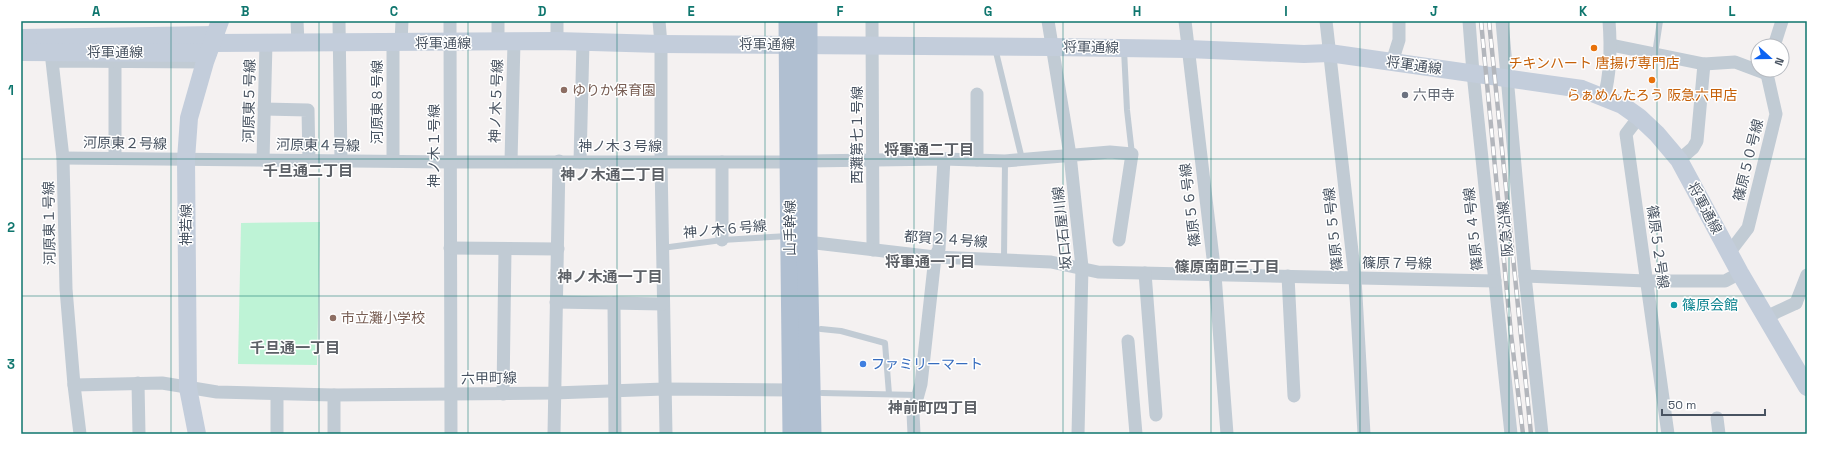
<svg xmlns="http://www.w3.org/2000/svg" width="1828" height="455" font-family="'Space Grotesk','Noto Sans JP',sans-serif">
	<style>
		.green { fill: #bef3d6 }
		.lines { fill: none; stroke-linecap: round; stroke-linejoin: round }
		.lane { stroke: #c1cbd4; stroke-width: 6 }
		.street { stroke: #c1cbd4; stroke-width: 13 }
		.secondary { stroke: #c3cddb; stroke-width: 18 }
		.primary { stroke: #b0bfd1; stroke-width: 21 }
		.rail-casing { stroke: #b3b6bc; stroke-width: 4.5 }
		.rail { stroke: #fff; stroke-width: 3; stroke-dasharray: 9; stroke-linecap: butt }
		.grid { fill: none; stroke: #0f766e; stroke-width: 1; stroke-opacity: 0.55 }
		.food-dot { fill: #e8710a; stroke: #fff; stroke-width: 1.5 }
		.education-dot { fill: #8d6e63; stroke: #fff; stroke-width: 1.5 }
		.worship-dot { fill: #6b7280; stroke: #fff; stroke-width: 1.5 }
		.culture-dot { fill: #0f9aa8; stroke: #fff; stroke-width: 1.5 }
		.shop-dot { fill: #3f7fe0; stroke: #fff; stroke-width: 1.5 }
		.labels { text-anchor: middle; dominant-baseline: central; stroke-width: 3; stroke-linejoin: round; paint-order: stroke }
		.street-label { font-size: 14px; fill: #485361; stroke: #fff }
		.food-label { font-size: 14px; fill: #c56008; stroke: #fff }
		.education-label { font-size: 14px; fill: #785e54; stroke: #fff; text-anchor: start }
		.worship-label { font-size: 14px; fill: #5b616d; stroke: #fff; text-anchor: start }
		.culture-label { font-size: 14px; fill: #0d838f; stroke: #fff; text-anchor: start }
		.shop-label { font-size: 14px; fill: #366cbe; stroke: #fff; text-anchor: start }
		.neighbourhood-label { font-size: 15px; font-weight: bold; fill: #5d6167; stroke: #fff }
		.neatline { fill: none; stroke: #0f766e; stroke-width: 1.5 }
		.grid-label { font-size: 13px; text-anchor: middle; font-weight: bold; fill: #0f766e }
	</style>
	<rect width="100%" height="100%" fill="#f4f1f1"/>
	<!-- green -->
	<polygon class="green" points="320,222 317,365 238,364 241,223"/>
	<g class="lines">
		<!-- lane -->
		<g class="lane">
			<polyline points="995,48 1022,159"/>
			<polyline points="1124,50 1127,110 1132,154"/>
			<polyline points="1655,54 1660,21"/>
			<polyline points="662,248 722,240 788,236"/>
			<polyline points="1004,259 1005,161"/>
			<polyline points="821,329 841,331 885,343 889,394"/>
			<polyline points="822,393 918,395"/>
		</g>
		<!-- street -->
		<g class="street">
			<polyline points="297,21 298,43"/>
			<polyline points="339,21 341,161"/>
			<polyline points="450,21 451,434"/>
			<polyline points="659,21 661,44 661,162 666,434"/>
			<polyline points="872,21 873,250"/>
			<polyline points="1048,21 1070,155 1082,267 1078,434"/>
			<polyline points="1185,21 1215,275 1227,434"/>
			<polyline points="1326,21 1355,278 1364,434"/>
			<polyline points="1469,21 1473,73 1511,434"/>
			<polyline points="1502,21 1525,276 1542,434"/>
			<polyline points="557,41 557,21"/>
			<polyline points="498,42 498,21"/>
			<polyline points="393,43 393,161"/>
			<polyline points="401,43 402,21"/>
			<polyline points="1611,45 1704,64 1735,62 1767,74"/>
			<polyline points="1774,46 1782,21"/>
			<polyline points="1392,62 1399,40 1399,21"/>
			<polyline points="977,94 977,160"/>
			<path d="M1604,97C1611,72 1611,47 1609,21"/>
			<polyline points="264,109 308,110 309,161"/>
			<polyline points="1639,117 1626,134 1668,434"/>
			<polyline points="63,158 450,162 791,162"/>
			<polyline points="115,158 115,62"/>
			<polyline points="263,160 266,43"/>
			<polyline points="1679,160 1693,148 1697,141 1704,64"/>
			<polyline points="511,161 514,42"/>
			<polyline points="808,161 944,159 1005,161 1110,152 1132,154 1119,240"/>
			<polyline points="580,162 583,42"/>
			<polyline points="722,240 722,162"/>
			<polyline points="807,242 935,257 1051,262 1098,272 1495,281"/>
			<polyline points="450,248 558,249"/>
			<polyline points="1729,253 1748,228 1776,114 1767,74 1768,70"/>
			<polyline points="1145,273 1156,415"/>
			<polyline points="1288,276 1294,396"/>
			<polyline points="1525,276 1646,281 1725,281 1740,273"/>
			<polyline points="556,302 663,304"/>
			<polyline points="614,303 615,434"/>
			<polyline points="1796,303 1807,275"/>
			<polyline points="1766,317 1796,303"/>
			<polyline points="1128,341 1136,434"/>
			<polyline points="138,383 139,434"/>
			<polyline points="74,385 162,383 217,392 334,395 554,393 664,389 792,390"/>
			<polyline points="277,394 277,434"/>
			<polyline points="503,394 505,249"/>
			<polyline points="334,395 334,434"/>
			<polyline points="1717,418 1719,434"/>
			<polyline points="80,434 74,385 66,289 63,158 52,61 205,62"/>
			<polyline points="554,434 559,161"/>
			<polyline points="914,434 913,413 921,384 935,257 939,249 944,159"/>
		</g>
		<!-- secondary -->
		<g class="secondary">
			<polyline points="21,38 216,35"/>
			<polyline points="213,43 557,41 661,44 1051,47 1188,49 1304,54 1329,53 1582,89 1622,105 1639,117 1657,134 1679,160 1740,273 1807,387"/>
			<polyline points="21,52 208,53"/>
			<polyline points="197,434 188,388 186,159 189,118 205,62 220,21"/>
		</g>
		<!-- primary -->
		<g class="primary">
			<path d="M789,21C790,159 791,296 793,434"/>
			<polyline points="807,21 807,242 811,434"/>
		</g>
		<!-- rail casing -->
		<g class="rail-casing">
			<g id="rail">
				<polyline points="1481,21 1511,334 1523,434"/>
				<polyline points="1489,21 1531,434"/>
			</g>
		</g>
		<!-- rail -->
		<use href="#rail" class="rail"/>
	</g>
	<!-- grid -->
	<path class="grid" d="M171,21V434M319,21V434M468,21V434M617,21V434M765,21V434M914,21V434M1063,21V434M1211,21V434M1360,21V434M1509,21V434M1657,21V434M21,159H1807M21,296H1807"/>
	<!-- markers -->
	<g class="food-dot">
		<circle cx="1594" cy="48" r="4"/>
		<circle cx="1652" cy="80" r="4"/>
	</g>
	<g class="education-dot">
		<circle cx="564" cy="90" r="4"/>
		<circle cx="333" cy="318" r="4"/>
	</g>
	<circle class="worship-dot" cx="1405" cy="95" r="4"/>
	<circle class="culture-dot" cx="1674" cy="305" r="4"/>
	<circle class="shop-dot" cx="863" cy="364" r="4"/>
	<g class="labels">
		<!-- street labels -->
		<g class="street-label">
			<text x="443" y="43">将軍通線</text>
			<text x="767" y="44">将軍通線</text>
			<text transform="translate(1091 47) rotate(1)">将軍通線</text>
			<text x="115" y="52">将軍通線</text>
			<text transform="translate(1414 65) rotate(8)">将軍通線</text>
			<text transform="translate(249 101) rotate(-89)">河原東５号線</text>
			<text transform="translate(496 101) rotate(-88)">神ノ木５号線</text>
			<text transform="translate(377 102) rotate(-90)">河原東８号線</text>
			<text transform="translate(857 135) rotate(-90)">西灘第七１号線</text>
			<text transform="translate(125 143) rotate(1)">河原東２号線</text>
			<text transform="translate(318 145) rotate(1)">河原東４号線</text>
			<text transform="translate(434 146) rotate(-90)">神ノ木１号線</text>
			<text x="620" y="146">神ノ木３号線</text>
			<text transform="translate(1748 160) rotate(-76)">篠原５０号線</text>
			<text transform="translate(1190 205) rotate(-97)">篠原５６号線</text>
			<text transform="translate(1705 208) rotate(62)">将軍通線</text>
			<text transform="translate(49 223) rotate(-91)">河原東１号線</text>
			<text transform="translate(186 225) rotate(-90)">神若線</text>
			<text transform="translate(790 228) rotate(-90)">山手幹線</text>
			<text transform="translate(1062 228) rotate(-96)">坂口石屋川線</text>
			<text transform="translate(725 229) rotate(-5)">神ノ木６号線</text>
			<text transform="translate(1333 229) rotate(-96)">篠原５５号線</text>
			<text transform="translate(1473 229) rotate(-96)">篠原５４号線</text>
			<text transform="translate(1505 229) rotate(-95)">阪急沿線</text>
			<text transform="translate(946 239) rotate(4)">都賀２４号線</text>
			<text transform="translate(1658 247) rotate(82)">篠原５２号線</text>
			<text transform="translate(1397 263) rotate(1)">篠原７号線</text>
			<text transform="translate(489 378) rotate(-1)">六甲町線</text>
		</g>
		<!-- food labels -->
		<g class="food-label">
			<text x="1594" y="63">チキンハート 唐揚げ専門店</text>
			<text x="1652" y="95">らぁめんたろう 阪急六甲店</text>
		</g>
		<!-- education labels -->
		<g class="education-label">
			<text x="572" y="90">ゆりか保育園</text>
			<text x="341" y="318">市立灘小学校</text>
		</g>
		<!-- worship labels -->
		<g class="worship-label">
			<text x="1413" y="95">六甲寺</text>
		</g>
		<!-- culture labels -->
		<g class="culture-label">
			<text x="1682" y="305">篠原会館</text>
		</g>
		<!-- shop labels -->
		<g class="shop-label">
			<text x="871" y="364">ファミリーマート</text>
		</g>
		<!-- neighbourhood labels -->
		<g class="neighbourhood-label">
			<text x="929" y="149">将軍通二丁目</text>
			<text x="308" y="170">千旦通二丁目</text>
			<text x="613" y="174">神ノ木通二丁目</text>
			<text x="930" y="261">将軍通一丁目</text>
			<text x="1227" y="266">篠原南町三丁目</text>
			<text x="610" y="276">神ノ木通一丁目</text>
			<text x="295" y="347">千旦通一丁目</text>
			<text x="933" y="407">神前町四丁目</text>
		</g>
	</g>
	<!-- border -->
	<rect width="1828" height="455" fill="none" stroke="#ffffff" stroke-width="44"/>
	<!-- north arrow -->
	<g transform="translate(1770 58) rotate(111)"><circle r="19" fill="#ffffff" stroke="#b6bac0"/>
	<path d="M0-3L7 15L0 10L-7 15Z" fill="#0d63f2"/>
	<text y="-6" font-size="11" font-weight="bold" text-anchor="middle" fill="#485361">N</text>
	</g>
	<!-- scale -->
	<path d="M1662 409v6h103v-6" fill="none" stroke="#485361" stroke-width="2"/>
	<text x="1668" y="409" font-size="12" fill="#485361" stroke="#ffffff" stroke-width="3" paint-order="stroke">50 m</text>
	<rect x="22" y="22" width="1784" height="411" class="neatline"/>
	<g class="grid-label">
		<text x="96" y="16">A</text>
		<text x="245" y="16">B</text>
		<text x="394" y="16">C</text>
		<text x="542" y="16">D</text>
		<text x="691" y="16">E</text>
		<text x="840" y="16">F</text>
		<text x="988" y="16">G</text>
		<text x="1137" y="16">H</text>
		<text x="1286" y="16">I</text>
		<text x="1434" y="16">J</text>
		<text x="1583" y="16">K</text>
		<text x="1732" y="16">L</text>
		<text x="11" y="95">1</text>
		<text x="11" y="232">2</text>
		<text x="11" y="369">3</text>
	</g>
</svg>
